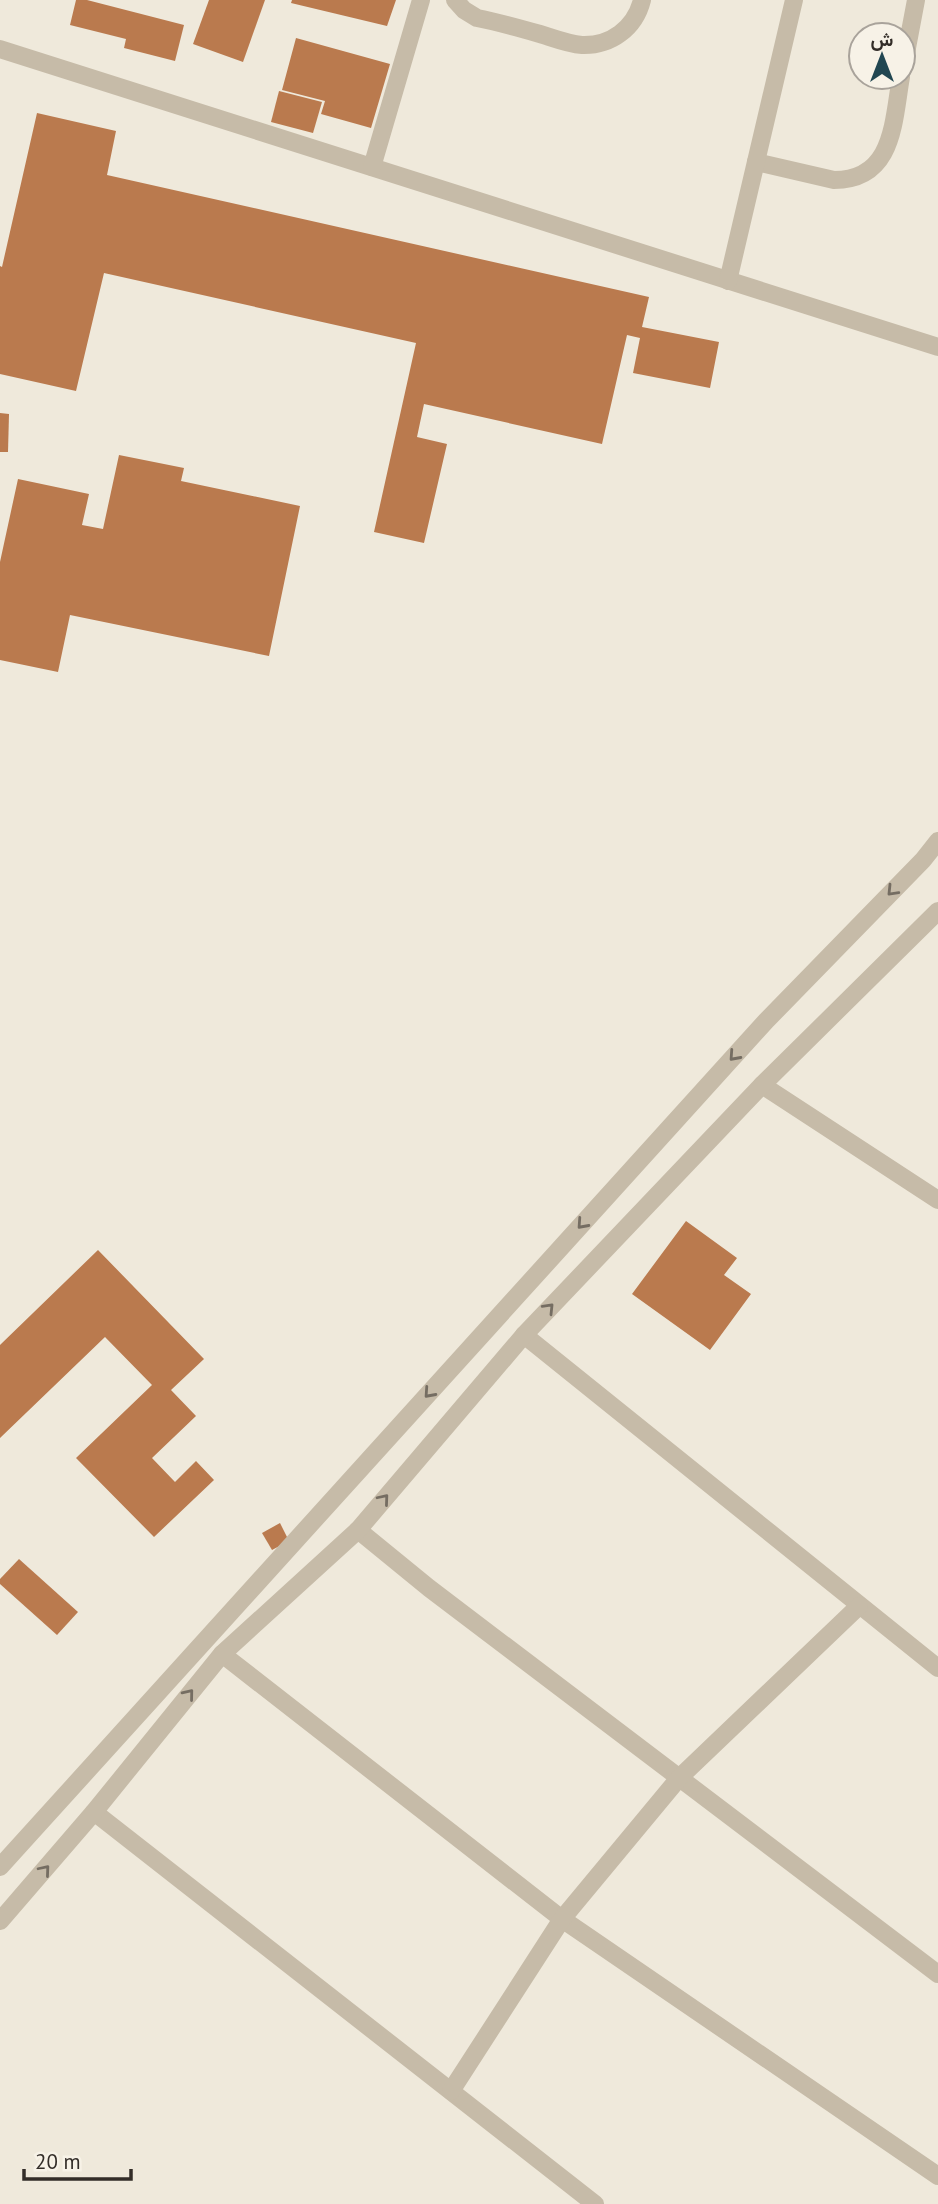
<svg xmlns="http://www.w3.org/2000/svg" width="938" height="2204" font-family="'PT Sans',Vazirmatn,sans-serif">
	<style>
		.building { fill: #ba7a4e }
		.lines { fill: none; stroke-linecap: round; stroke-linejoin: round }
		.minor { stroke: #c6bba8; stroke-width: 18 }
		.oneway { stroke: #756d62 }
	</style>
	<rect width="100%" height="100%" fill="#efe9db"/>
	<!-- building -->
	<g class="building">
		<polygon points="76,0 87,0 184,25 175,61 124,48 126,39 70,25"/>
		<polygon points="209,0 265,0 243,62 193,44"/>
		<polygon points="292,0 396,0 387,26 291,3"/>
		<polygon points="296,38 390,64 371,128 321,114 325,101 282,90"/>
		<polygon points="279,91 322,102 313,133 271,122"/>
		<polygon points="37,113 116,131 107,175 649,297 642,327 719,342 710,388 633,373 640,338 627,335 602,444 424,404 417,437 447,444 424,543 374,532 416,343 104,273 76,391 0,374 0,266 2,267"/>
		<polygon points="0,413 9,414 8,452 0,452"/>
		<polygon points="119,455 184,468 181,481 300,506 269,656 70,615 58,672 0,660 0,562 18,479 89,494 82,525 103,529"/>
		<polygon points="686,1221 737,1258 724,1275 751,1294 710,1350 632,1294"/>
		<polygon points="98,1250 204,1359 171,1390 196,1416 152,1458 175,1482 196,1461 214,1480 154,1537 76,1458 152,1385 105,1337 0,1438 0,1345"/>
		<polygon points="280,1523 289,1541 272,1550 262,1533"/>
		<polygon points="19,1559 78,1612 57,1635 0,1584 0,1579"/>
	</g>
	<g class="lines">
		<!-- minor -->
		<g class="minor">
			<path d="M455,0L464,10L477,18C498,22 519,28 540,34C553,38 568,44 582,45C611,46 635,28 642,0"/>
			<polyline points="0,49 938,347"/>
			<polyline points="903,69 916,0"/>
			<path d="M756,162L834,180C894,180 893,122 901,77"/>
			<polyline points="372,167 421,0"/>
			<polyline points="728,281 794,0"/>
			<polyline points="762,1085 938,1200"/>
			<polyline points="524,1335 938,1668"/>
			<polyline points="358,1530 429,1588 938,1974"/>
			<polyline points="222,1654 562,1919 938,2176"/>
			<polyline points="94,1812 595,2204"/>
			<polyline points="0,1867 766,1021 923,860 938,841"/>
			<polyline points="0,1921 94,1812 222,1654 358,1530 524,1335 762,1085 938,911"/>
			<polyline points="451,2091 562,1919 679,1778 859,1606"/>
		</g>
	</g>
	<!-- one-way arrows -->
	<defs><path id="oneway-chevron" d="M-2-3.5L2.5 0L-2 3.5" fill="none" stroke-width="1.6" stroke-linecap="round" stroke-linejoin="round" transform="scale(1.75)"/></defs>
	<g class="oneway">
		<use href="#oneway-chevron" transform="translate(892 891) rotate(134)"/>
		<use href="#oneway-chevron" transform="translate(734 1056) rotate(132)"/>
		<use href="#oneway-chevron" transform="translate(582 1224) rotate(132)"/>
		<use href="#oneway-chevron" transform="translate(549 1308) rotate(-46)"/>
		<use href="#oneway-chevron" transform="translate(429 1393) rotate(132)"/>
		<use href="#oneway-chevron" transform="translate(384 1499) rotate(-50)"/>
		<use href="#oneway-chevron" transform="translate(189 1694) rotate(-51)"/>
		<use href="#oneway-chevron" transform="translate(45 1870) rotate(-50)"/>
	</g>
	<!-- north arrow -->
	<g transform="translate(882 56)"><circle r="33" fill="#f7f2e7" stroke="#a9a39b" stroke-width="2"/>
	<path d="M0-5L12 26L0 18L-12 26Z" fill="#214651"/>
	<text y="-10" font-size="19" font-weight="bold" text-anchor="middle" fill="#332d28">ش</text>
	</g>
	<!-- scale -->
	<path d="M24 2169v10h107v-10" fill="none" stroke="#332d28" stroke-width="3.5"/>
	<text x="35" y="2169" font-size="21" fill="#332d28" stroke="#f7f2e7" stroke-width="5" paint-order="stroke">20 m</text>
</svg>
